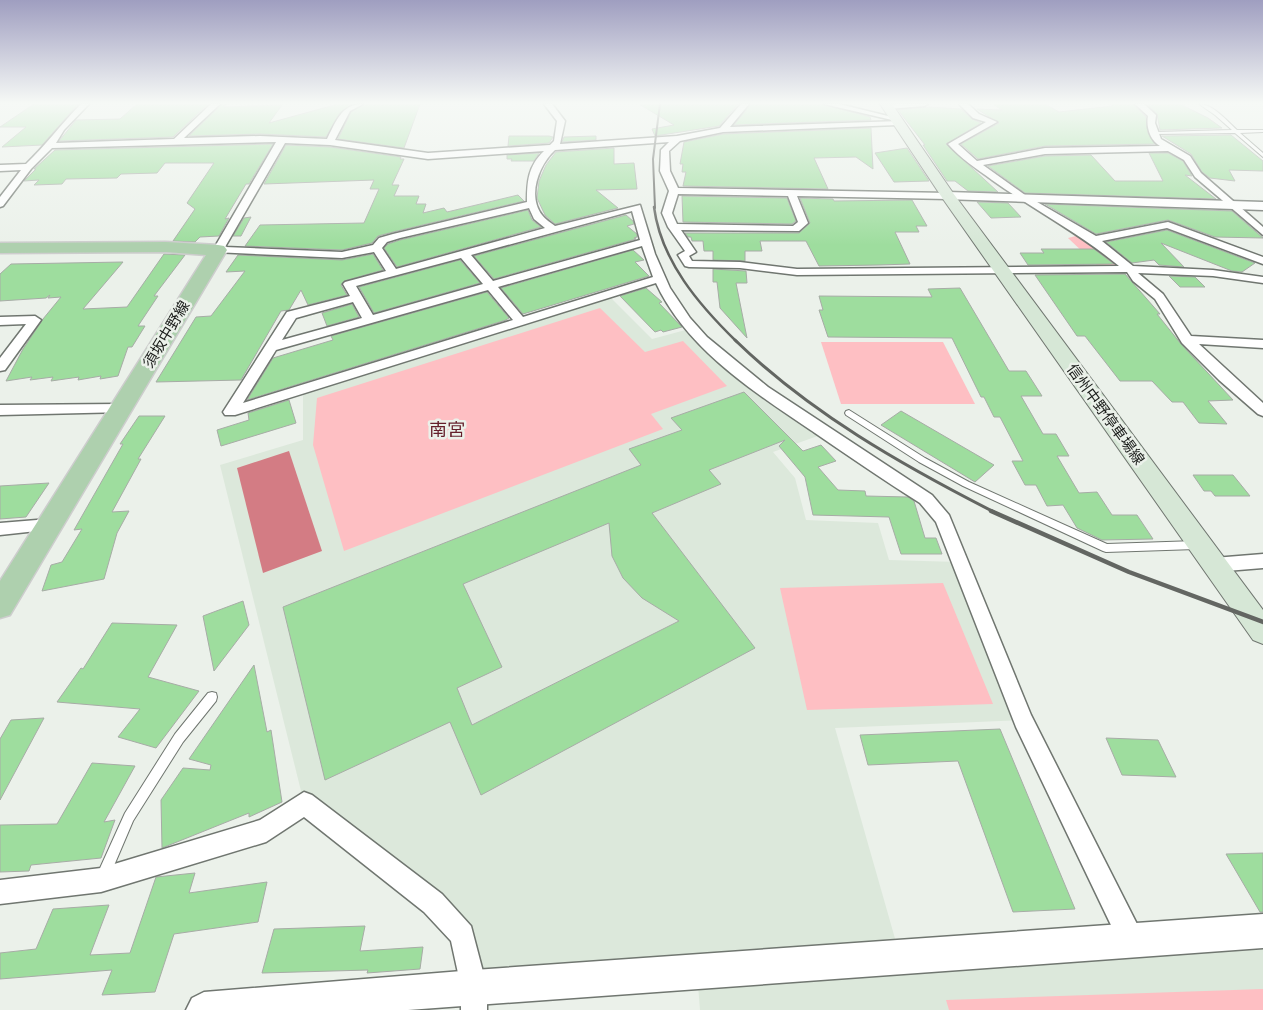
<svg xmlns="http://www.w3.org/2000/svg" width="1263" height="1010" font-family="'Space Grotesk','Noto Sans JP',sans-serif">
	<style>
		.built { fill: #dce8db }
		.green { fill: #febfc3 }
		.water { fill: #d37c84 }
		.building { fill: #9edd9e; stroke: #a7aca6; fill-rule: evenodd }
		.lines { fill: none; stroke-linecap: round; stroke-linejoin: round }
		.service-casing { stroke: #707670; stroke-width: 2 }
		.minor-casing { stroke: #707670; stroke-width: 3 }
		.tertiary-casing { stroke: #707670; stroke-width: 3 }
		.secondary-casing { stroke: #707670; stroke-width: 2 }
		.primary-casing { stroke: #cdcdcd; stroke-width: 3 }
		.service { fill: #fff; fill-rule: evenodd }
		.minor { fill: #fff; fill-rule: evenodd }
		.tertiary { fill: #fff; fill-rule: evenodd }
		.secondary { fill: #d6e7d6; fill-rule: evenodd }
		.primary { fill: #aed0ae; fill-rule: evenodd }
		.rail-far3 { stroke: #636662; stroke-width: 2 }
		.rail-far2 { stroke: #636662; stroke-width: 2.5 }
		.rail-far1 { stroke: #636662; stroke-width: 3 }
		.rail { stroke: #636662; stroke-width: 4.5 }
		.labels { text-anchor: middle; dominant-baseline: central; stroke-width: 5; stroke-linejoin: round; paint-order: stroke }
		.street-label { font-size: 15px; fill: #1a1c1a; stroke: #ebf1ea }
		.quarter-label { font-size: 18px; fill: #651f2b; stroke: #ebf1ea }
	</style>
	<rect width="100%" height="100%" fill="#ebf1ea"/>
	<!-- built -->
	<polygon class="built" points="608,295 652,339 693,328 826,433 773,452 795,478 806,520 878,523 889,560 958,562 1023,720 835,728 900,956 1263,931 1263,1010 700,1010 697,972 474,987 462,935 304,803 220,465 303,440 303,390"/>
	<!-- green -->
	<g class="green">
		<polygon points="1084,234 1130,269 1100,268 1068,238"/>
		<polygon points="600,308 645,352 683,341 727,386 651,414 663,429 344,551 313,445 317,398"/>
		<polygon points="821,342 943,342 975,404 841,404"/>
		<polygon points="943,583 993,704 807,710 780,588"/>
		<polygon points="1263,989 1263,1010 949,1010 946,1000"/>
	</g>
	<!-- water -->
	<polygon class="water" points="289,451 322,551 263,573 237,468"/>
	<!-- building -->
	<g class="building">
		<polygon points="34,104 78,104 42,145 2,147 26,127 0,127"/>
		<polygon points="137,104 208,104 173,137 59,141 76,120 120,119"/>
		<polygon points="222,104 226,104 224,107 282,105 269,123 338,104 352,104 339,114 326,137 260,134 189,136"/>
		<polygon points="365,104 420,104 404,148 338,139 351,112"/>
		<polygon points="639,104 738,104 719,126 655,136 652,129 674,125"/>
		<polygon points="751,104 822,104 870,117 871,120 734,125"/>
		<polygon points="993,104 1045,104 1059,112 1112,106 1110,104 1133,104 1146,117 1148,133 1155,144 1045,146 978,159 961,144 999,123 977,109 1002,110"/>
		<polygon points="1147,104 1180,104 1208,118 1222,128 1160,130 1157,114"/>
		<polygon points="930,107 961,109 972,119 981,123 946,144 998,192 968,191 955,181 947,181 923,145 925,145 898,110"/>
		<polygon points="871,128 873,169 856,157 814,158 828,189 683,186 686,172 682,172 683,164 680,164 684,142 723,134"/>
		<polygon points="1231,135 1263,161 1263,171 1229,170 1235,181 1210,178 1202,172 1191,154 1162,136"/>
		<polygon points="509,136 549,136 553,137 549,143 508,146"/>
		<polygon points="596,136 596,140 562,142 564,137"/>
		<polygon points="273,144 249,184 246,184 225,219 229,218 219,236 200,237 195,242 173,241 195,209 187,203 214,163 165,163 157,173 121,174 117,178 66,179 62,184 34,185 39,180 24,181 36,169 34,169 55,150"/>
		<polygon points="286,145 330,147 401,157 400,159 404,159 392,185 399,185 394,196 419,196 416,204 426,204 423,213 444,208 447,212 518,195 524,201 393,232 378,236 372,243 342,250 245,246 260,225 364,223 379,189 370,189 374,180 264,184"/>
		<polygon points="614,148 614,164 634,163 637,189 596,190 618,208 555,224 545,215 537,198 539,181 546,165 556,152"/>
		<polygon points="907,148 929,181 894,182 875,153"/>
		<polygon points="539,153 534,161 511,161 512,159 507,159 507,155"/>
		<polygon points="1149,153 1168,153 1183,161 1192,176 1185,175 1216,199 1025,193 988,166 1045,156 1091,155 1115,181 1163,181"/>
		<polygon points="682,196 787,198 796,221 792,224 683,222"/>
		<polygon points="800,198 833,199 834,201 912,200 927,226 916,226 919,232 895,232 910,264 879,265 819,266 806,241 760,241 762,251 745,251 745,261 713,260 713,251 704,251 703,241 692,241 691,237 688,237 685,233 799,233 810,223"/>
		<polygon points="977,202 1008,203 1021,217 991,218"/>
		<polygon points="1045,204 1232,211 1263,238 1215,237 1168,220 1096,234"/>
		<polygon points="528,210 532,220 541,227 397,267 384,248 388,244 400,240"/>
		<polygon points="626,215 633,221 634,224 627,226 637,234 637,237 634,238 636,239 494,279 474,256"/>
		<polygon points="251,217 241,236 233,236 244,218"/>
		<polygon points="1167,230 1255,263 1242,272 1232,271 1161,243 1184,267 1159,265 1154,260 1132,263 1106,242"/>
		<polygon points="1041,249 1094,249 1114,264 1028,265 1020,253 1044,253"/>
		<polygon points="633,250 644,260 635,262 649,276 523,314 501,288"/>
		<polygon points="164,254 185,255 154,296 158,296 138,326 145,326 132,347 128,347 118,376 100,379 101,376 78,380 79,377 51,381 53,377 30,380 32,377 6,381 23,349 43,319 61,297 48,298 50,295 46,298 0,301 0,274 11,264 123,262 83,309 127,307"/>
		<polygon points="373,254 383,270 344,281 341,285 347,295 308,305 301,290 289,310 281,311 241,380 156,382 196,317 211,316 245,271 226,272 238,255 342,260"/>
		<polygon points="460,260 480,283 374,313 359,287"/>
		<polygon points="713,269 746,271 747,283 736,283 747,338 720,308 717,282 713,282"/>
		<polygon points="1125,274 1160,314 1157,314 1181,344 1233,400 1208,401 1227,424 1199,423 1183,402 1172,402 1152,381 1120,381 1085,336 1077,336 1035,275"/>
		<polygon points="1169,276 1195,277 1205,287 1180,287"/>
		<polygon points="646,288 662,302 659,303 682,327 663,332 661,330 655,332 620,296"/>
		<polygon points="960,288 1009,371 1026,371 1042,396 1021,396 1043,434 1056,434 1069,456 1057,456 1079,493 1097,492 1112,515 1137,515 1153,539 1102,540 1077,528 1063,505 1047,506 1036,485 1025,485 1012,461 1023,461 1000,417 994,417 984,397 981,397 952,338 828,337 819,310 823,310 819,296 932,297 928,289"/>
		<polygon points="487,292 509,318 506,320 247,400 273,358 333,340 331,336"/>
		<polygon points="352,304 359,317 327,326 322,313"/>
		<path d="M744,392L803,451L821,445L836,461L818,467L838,490L865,491L866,496L908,497L914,501L925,538H936L942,554H901L889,517L813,515L805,477L779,446L785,440L709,470L721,484L652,513L755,648L481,795L450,722L325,780L283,607L641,465L629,449L682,430L671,418ZM609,523L612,556L623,578L642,598L679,621L472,725L457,688L502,667L463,584Z"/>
		<polygon points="289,400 296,423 221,446 217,430 249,420 248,413"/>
		<polygon points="901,411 994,465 975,482 881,425"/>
		<polygon points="139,416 165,416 138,459 141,459 112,512 129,511 117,533 104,579 42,591 51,565 62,562 82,529 74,530 123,444 120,444"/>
		<polygon points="1193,475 1233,475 1250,496 1215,496 1211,491 1204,491"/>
		<polygon points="49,483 26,517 0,519 0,486"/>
		<polygon points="243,601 249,625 214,671 203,616"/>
		<polygon points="112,623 177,625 148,677 199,691 156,748 118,737 140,709 57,702 81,668 83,669"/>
		<polygon points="254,665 267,732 271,730 282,802 249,817 249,813 162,848 161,800 183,768 210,770 211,765 189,759"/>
		<polygon points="44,718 0,800 0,739 11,720"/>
		<polygon points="1000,729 1075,909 1013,912 958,761 868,765 860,735"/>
		<polygon points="1106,738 1158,740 1176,777 1122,775"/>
		<polygon points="92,763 135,766 104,822 115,820 101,858 31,865 29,871 0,872 0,825 57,824"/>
		<polygon points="1263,853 1263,912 1260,912 1226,854"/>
		<polygon points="195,873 189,893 267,882 258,922 174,934 155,992 102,995 112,970 0,979 0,953 36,949 53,909 109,905 90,955 130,953 156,877"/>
		<polygon points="365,926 360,951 423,947 420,969 367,973 368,970 262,973 274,929"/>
	</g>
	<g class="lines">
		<!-- service casing -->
		<g class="service-casing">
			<g id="service">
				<path d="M1199,104C1213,104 1227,121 1237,130H1263V132L1240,133L1263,153V157L1235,133L1155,134L1153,133L1155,132L1232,130L1215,115Z"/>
				<polygon points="849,410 925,458 969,482 1107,544 1196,541 1199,542 1201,545 1199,548 1196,549 1106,552 1103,551 963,486 919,462 846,415 845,413 846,411"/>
				<polygon points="212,692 216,693 217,697 216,701 183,742 133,821 107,882 102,883 97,882 96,877 125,813 175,734 208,693"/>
			</g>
		</g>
		<!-- minor casing -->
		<g class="minor-casing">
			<g id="minor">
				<path d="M81,104H89L64,130L56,143L174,139L211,104H220L184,138L260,136L327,139C336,122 341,104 363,104L350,111L335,140L428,153L550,145L554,141L557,121L544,104H552L565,121L560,144L677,136L720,128L741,104H749L730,127L900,121V125H897L723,132L680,141L669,151L670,171L678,188L948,193L953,196L948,199L797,196L808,223L799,231L681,230L696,252L689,256L692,261L740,262L797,269L1119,266C1079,233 1034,210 992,180C977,169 960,158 948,144L986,122L973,118L959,104H968L979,114L997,122L958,144L977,161L1045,148L1160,146C1150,140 1146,127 1148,116L1135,104H1144L1156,115L1155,123L1161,139L1190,156L1201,173L1263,227V235L1195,177L1184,160L1168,151L1045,154L983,165L1025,195L1096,236L1168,222L1263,257V264L1167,228L1102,241L1133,266L1213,270L1263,277V283L1213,276L1138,273L1163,294L1191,336L1263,340V348L1199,344L1263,403V416L1258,414L1219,380L1182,343L1155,299L1133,281L1127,272L797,275L740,268L689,267L685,266L678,255L685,251L668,227L662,213L669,191L660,171L661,150L669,142L555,150C539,165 527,195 542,215C545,219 551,223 555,226L640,205L655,254L670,288L690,318L707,337L768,387L932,495L949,515L1031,715L1140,930L1144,939L1140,948L1131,952L1122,948L1016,727L936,522L920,503C885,481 850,457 815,433C756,393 687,350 656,283L235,415H225L223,412L287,312L350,296L343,284L345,282L386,271L374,252L342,258L214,252L213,250L276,142L52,148L31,169L3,206L0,207V197L21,170L0,171V165L26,164C46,145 61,124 81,104ZM285,143L330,145L428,159L544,151C528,166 527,182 527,202L393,234L379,238L373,245L342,252L225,247ZM678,194L788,196L798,222L793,226L677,224L672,213ZM529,208L534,219L545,228L396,269L382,248L387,242L400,238ZM632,211L640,240L493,281L471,255ZM642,246L653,277L523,317L498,287ZM461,258L483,284L373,315L356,286ZM488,290L513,320L243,403L276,350ZM353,302L362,318L282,340L296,318Z"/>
				<polygon points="824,104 839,104 896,118 892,120"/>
				<polygon points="895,104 928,104 924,106 888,109 884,107"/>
				<polygon points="35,316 41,320 5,370 0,371 0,358 26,324 0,325 0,317"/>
				<polygon points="121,404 128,409 126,412 0,415 0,405"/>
				<polygon points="49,519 55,521 57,525 55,529 0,535 0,523"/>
				<polygon points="1263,554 1263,568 1214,572 1208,570 1205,565 1208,560 1214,558"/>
				<polygon points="304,792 312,795 442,894 471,926 487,987 487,1010 461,1010 461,987 451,941 424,912 304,817 266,842 101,892 0,904 0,880 101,868 260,820"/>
			</g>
		</g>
		<!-- tertiary casing -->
		<g class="tertiary-casing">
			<g id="tertiary">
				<polygon points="948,192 1263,202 1263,210 944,199 942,196"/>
				<polygon points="1263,914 1263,948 408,1010 186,1010 192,998 204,992 474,970"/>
			</g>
		</g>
		<!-- secondary casing -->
		<g class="secondary-casing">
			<polygon id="secondary" points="880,104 892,104 953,193 1263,610 1263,644 1253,640 943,199"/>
		</g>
		<!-- primary casing -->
		<g class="primary-casing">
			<polygon id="primary" points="166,242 218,245 224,246 227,250 10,615 0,618 0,581 206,255 166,252 0,253 0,243"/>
		</g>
		<!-- service -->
		<use href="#service" class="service"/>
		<!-- minor -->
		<use href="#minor" class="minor"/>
		<!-- tertiary -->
		<use href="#tertiary" class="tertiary"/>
		<!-- secondary -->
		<use href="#secondary" class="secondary"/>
		<!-- primary -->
		<use href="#primary" class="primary"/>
		<!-- rail-far3 -->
		<polyline class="rail-far3" points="655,208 653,159 660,104"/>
		<!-- rail-far2 -->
		<path class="rail-far2" d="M654,207C661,261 699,305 737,342"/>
		<!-- rail-far1 -->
		<path class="rail-far1" d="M735,340C810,413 902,465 994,512"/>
		<!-- rail -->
		<polyline class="rail" points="991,511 1129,572 1263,622"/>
	</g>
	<!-- sky -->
	<linearGradient id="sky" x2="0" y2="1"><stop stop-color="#9f9ec0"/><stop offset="0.42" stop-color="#f6f9f6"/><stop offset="1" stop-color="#f6f9f6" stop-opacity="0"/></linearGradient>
	<rect width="1263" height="245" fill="url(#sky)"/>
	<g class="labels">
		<!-- street labels -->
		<g class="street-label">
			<text transform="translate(166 334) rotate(-59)">須坂中野線</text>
			<text transform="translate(1106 414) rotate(54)">信州中野停車場線</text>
		</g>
		<!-- quarter labels -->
		<g class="quarter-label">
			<text x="447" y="429">南宮</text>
		</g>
	</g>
</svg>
